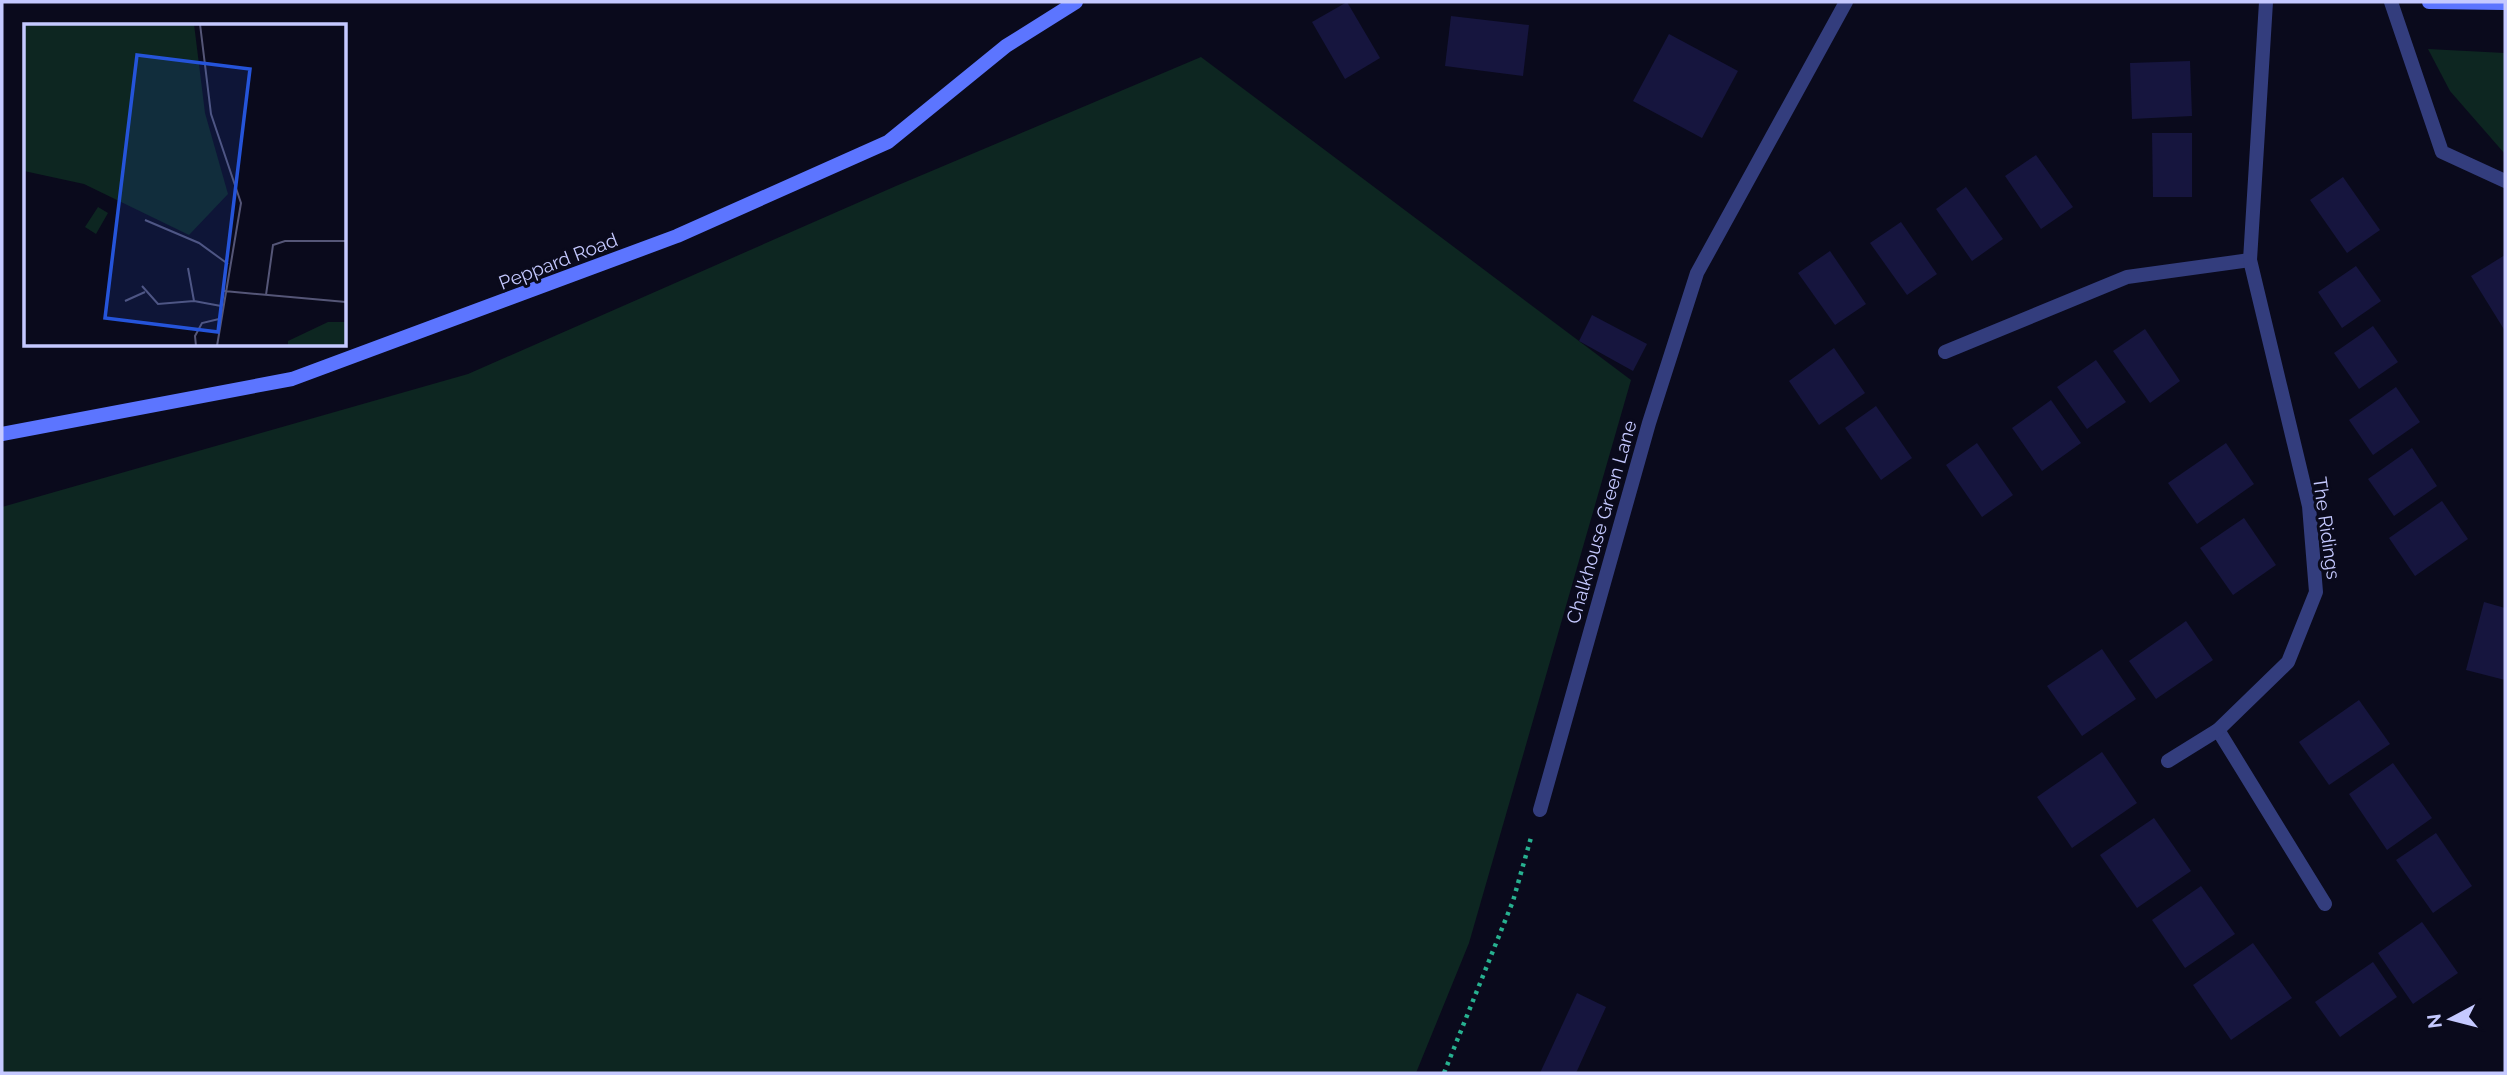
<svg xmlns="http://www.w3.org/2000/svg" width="2507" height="1075" font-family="Raleway,sans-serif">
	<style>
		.green { fill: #0d2621 }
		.building { fill: #16153e }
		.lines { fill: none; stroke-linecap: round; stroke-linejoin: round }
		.path { stroke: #27b190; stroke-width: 4.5; stroke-dasharray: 3.5 5; stroke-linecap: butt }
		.lane { stroke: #333d7d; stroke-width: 14 }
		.street { stroke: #333d7d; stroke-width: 14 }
		.secondary { stroke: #5c75ff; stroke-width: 14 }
		.labels { text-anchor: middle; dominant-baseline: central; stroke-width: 6; stroke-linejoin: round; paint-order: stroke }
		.street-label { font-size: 19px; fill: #c5c9ff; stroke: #0a0a1c }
		.inset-road { fill: none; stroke: #555677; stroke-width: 2 }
		.view { fill: #2554da; fill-opacity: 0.15; stroke: #2554da; stroke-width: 3.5 }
		.inset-edge { fill: none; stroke: #c5c9ff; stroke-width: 3.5 }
	</style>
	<rect width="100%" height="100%" fill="#0a0a1c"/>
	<!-- green -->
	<g class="green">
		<polygon points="2428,49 2505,53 2505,154 2450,91"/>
		<polygon points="1201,57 1631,380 1469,943 1416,1073 2,1073 2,507 468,374 896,186"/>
	</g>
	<!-- building -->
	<g class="building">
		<polygon points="1347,2 1380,58 1345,79 1312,22"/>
		<polygon points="1451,16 1529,25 1523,76 1445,66"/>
		<polygon points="1669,34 1738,71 1702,138 1633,101"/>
		<polygon points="2190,61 2192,116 2132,119 2130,63"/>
		<polygon points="2152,133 2192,133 2192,197 2153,197"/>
		<polygon points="2036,155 2073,207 2041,229 2005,176"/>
		<polygon points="2343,177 2380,230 2347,253 2310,200"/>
		<polygon points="1966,187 2003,239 1972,261 1936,209"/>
		<polygon points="1901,222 1937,274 1907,295 1870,243"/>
		<polygon points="1830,251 1866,304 1835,325 1798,273"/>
		<polygon points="2505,255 2505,331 2471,276"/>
		<polygon points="2356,266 2381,301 2342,328 2318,292"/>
		<polygon points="1592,315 1647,344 1633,371 1579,341"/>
		<polygon points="2373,326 2398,362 2359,389 2334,353"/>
		<polygon points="2145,329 2180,381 2150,403 2113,351"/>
		<polygon points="1834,348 1865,393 1819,425 1789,381"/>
		<polygon points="2096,360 2126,402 2087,429 2057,387"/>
		<polygon points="2396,387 2420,422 2373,455 2349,420"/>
		<polygon points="2051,400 2081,443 2042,471 2012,428"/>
		<polygon points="1876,406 1912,458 1881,480 1845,428"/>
		<polygon points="1977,443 2013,495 1982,517 1946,465"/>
		<polygon points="2226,443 2254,484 2197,524 2168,483"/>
		<polygon points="2412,448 2437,486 2394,516 2368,479"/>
		<polygon points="2442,501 2468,539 2415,576 2389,538"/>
		<polygon points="2244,518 2276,565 2233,595 2200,548"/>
		<polygon points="2484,602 2505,608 2505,680 2466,670"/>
		<polygon points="2186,621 2213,660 2156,699 2129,661"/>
		<polygon points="2102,649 2136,699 2082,736 2047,686"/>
		<polygon points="2359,700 2390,744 2329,785 2299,742"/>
		<polygon points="2102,752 2137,803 2072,848 2037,797"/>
		<polygon points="2393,763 2432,818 2387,850 2349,794"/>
		<polygon points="2154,818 2191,871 2137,908 2100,855"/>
		<polygon points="2436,833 2472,886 2433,913 2396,860"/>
		<polygon points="2201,886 2235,934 2185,968 2152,920"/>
		<polygon points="2422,922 2458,973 2413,1004 2378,953"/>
		<polygon points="2253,943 2292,998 2231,1040 2193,985"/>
		<polygon points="2373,962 2397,997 2340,1037 2315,1002"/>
		<polygon points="1577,993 1606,1007 1576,1073 1540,1073"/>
	</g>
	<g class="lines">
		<!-- path -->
		<polyline class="path" points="1444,1073 1513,901 1532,834"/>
		<!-- lane -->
		<polyline class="lane" points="1540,810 1649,423 1697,273 1846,2"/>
		<!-- street -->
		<g class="street">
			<polyline points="2391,2 2442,152 2505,181"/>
			<polyline points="1945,352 2127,277 2250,260"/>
			<polyline points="2218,730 2325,904"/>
			<polyline points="2168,761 2218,730 2288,662 2316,592 2309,506 2250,260 2266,2"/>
		</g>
		<!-- secondary -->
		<g class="secondary">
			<polyline points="2429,2 2505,3"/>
			<polyline points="2,434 292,379 677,236 888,142 1006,46 1076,2"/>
		</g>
	</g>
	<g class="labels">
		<!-- street labels -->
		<g class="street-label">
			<text transform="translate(558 261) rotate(-21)">Peppard Road</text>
			<text transform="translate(1601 522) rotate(-74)">Chalkhouse Green Lane</text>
			<text transform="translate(2327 528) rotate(82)">The Ridings</text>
		</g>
	</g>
	<!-- overview -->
	<g transform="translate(24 24)">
		<rect width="322" height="322" fill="#0a0a1c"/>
		<path d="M0,0H170L181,89L204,170L165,211L60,160L0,147ZM74,183L84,189L72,210L61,203ZM304,298H322V322H264V317Z" fill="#0d2621"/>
		<path class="inset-road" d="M176,0L187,90L217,179L193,322M121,196L175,219L204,240M164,244L170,277M118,262L134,280L170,277L197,282M200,267L322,278M242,271L249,221L261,217H322M101,277L121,268M172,322L171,312L178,299L195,295"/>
		<path class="view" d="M113,31L226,45L194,308L81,294Z"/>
		<rect width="322" height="322" class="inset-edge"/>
	</g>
	<!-- border -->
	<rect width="2507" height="1075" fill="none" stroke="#c5c9ff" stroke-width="7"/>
	<!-- north arrow -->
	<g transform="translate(2451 1019) rotate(263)" stroke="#0a0a1c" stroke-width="5" paint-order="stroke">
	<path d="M0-5L12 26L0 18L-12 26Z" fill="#c5c9ff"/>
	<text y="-10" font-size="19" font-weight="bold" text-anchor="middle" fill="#c5c9ff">N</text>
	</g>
</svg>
